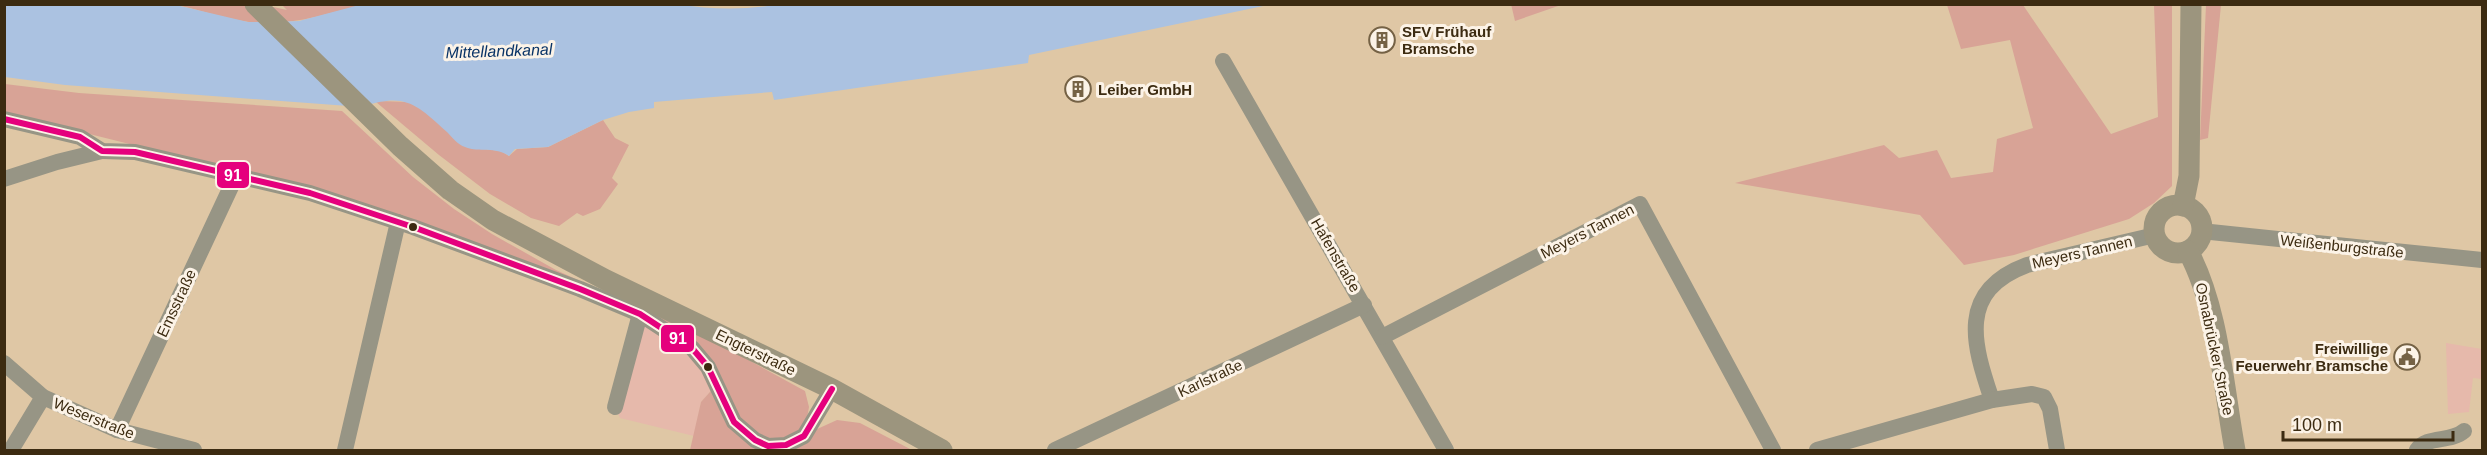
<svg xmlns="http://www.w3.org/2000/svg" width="2487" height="455" font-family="Helvetica,sans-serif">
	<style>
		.green { fill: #e6b9ab }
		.forest { fill: #d8a396 }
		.water { fill: #abc2e1 }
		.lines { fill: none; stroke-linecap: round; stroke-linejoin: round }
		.minor { stroke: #979585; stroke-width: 16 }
		.major { stroke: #9c957e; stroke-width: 21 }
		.bus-1-casing { stroke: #fcf3e7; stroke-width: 10 }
		.bus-1 { stroke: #e5007d; stroke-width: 6 }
		.bus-dot { fill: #3c2b11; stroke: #fcf3e7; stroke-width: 2 }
		.labels { text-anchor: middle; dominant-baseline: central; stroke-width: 6; stroke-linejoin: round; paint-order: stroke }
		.poi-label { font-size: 15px; font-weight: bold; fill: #3c2b11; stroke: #fcf3e7; text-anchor: start }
		.street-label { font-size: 15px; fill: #3c2b11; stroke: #fcf3e7 }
		.water-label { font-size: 16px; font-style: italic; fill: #093366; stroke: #fcf3e7 }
		.line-badge { stroke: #fcf3e7; stroke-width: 2 }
		.badge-label { font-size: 16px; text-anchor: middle; font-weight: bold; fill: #fff }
	</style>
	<rect width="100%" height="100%" fill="#dfc7a5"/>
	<!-- green -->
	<g class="green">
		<polygon points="640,314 667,331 717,384 701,402 694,436 620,418 615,407"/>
		<polygon points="2446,343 2482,349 2482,379 2473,378 2469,412 2448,414"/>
	</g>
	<!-- forest -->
	<g class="forest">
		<polygon points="1511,4 1561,4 1561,5 1515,21"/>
		<path d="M177,5H264L287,10L282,5H363C326,14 288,27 249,22C225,19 200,10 177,5Z"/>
		<polygon points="1947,5 2023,5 2111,134 2158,117 2154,5 2172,5 2172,186 2154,203 2129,219 2014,255 1964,265 1920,215 1735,183 1884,145 1899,158 1937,150 1951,178 1993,172 1997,139 2033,128 2010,40 1961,49"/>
		<polygon points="2206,5 2221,5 2208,138 2200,140"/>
		<polygon points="5,84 79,93 342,111 413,177 454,209 492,234 556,270 723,346 805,391 809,407 804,435 837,420 860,423 912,450 690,450 701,402 717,384 706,364 640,314 238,171 5,113"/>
		<polygon points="379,101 408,102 420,107 466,147 501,151 509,156 517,149 548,147 603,120 615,138 629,145 612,178 618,184 600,209 583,216 577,213 559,226 531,218 490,194 439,155 376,102"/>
	</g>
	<!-- water -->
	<path class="water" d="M363,4H678C712,10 748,10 781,4L1268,5L1029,55L1028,63L774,100L772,92L654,102V108L629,112L603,120L548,147L515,149L509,156C495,146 480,153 465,147C458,145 452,137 447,132C416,104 405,92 362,107L65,85L5,77V5H176L248,22H274L299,21Z"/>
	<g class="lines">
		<!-- minor -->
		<g class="minor">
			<polyline points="1223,61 1446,450"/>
			<polyline points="4,119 80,137 102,151 135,152 310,193 413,227 580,289 640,314 692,348 708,367 734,422 755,440 768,446 786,445 804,436 832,389"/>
			<polyline points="4,179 57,162 102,151"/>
			<polyline points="2201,231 2482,260"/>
			<polyline points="1382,337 1640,204 1773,450"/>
			<polyline points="4,363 43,397 117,430 194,450"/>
			<path d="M1992,400C1973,344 1957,291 2027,265L2155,235"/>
			<polyline points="615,407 640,314"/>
			<polyline points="117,430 236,176"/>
			<polyline points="11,450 43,397"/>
			<polyline points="345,450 398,222"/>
			<polyline points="1055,450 1364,305"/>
			<polyline points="1817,450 1992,400 2032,394 2044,397 2050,409 2057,450"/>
			<path d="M2417,450C2427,435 2450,443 2464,431"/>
		</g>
		<!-- major -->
		<g class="major">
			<polyline points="255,4 400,146 450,190 493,220 606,280 832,389 942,450"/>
			<circle cx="2178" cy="229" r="24"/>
			<polyline points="2183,206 2189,176 2191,4"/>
			<path d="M2188,251C2219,309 2223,386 2235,450"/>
		</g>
		<!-- bus-1 casing -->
		<g class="bus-1-casing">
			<polyline id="bus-1" points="4,119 80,137 102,151 135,152 310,193 413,227 580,289 640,314 692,348 708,367 734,422 755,440 768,446 786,445 804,436 832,389"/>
		</g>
		<!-- bus-1 -->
		<use href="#bus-1" class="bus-1"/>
	</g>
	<!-- icons -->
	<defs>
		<g id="building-ring" transform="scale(1.35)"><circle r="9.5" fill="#fcf3e7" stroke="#756245" stroke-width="1.5"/><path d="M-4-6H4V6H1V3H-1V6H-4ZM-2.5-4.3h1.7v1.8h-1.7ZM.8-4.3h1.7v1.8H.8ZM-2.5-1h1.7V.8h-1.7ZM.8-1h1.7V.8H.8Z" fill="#756245"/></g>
		<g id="civic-ring" transform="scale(1.35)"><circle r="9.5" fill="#fcf3e7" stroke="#756245" stroke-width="1.5"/><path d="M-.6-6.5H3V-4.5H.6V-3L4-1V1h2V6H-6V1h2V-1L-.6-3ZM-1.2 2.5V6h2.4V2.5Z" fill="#756245"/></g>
	</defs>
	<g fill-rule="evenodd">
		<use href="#building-ring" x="1382" y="40"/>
		<use href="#building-ring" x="1078" y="89"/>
		<use href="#civic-ring" x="2407" y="357"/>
	</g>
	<!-- markers -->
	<g class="bus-dot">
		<circle cx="413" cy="227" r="5"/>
		<circle cx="708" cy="367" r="5"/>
	</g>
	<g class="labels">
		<!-- poi labels -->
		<g class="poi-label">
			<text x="1402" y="31">SFV Frühauf<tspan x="1402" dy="17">Bramsche</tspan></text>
			<text x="1098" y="89">Leiber GmbH</text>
			<text x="2388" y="348" text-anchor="end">Freiwillige<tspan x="2388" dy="17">Feuerwehr Bramsche</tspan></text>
		</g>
		<!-- street labels -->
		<g class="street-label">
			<text transform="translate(1587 231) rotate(-27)">Meyers Tannen</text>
			<text transform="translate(2342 246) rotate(6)">Weißenburgstraße</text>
			<text transform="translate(2082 252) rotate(-13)">Meyers Tannen</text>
			<text transform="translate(1336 255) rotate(60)">Hafenstraße</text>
			<text transform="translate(176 303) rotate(-65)">Emsstraße</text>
			<text transform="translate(2215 349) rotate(78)">Osnabrücker Straße</text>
			<text transform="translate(756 352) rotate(26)">Engterstraße</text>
			<text transform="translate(1210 378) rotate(-25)">Karlstraße</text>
			<text transform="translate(94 418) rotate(22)">Weserstraße</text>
		</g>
		<!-- water labels -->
		<g class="water-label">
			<text transform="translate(499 51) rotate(-2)">Mittellandkanal</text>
		</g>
	</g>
	<g class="line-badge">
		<rect x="216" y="161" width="34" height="28" rx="6" fill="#e5007d"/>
		<rect x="660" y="324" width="35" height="29" rx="6" fill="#e5007d"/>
	</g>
	<g class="badge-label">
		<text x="233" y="181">91</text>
		<text x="678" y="344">91</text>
	</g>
	<!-- border -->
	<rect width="2487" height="455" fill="none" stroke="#3c2b11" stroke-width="12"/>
	<!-- scale -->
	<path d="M2283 431v9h170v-9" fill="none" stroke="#3c2b11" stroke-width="3"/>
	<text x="2292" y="431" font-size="18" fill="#3c2b11" stroke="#fcf3e7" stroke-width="4.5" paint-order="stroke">100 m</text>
</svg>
